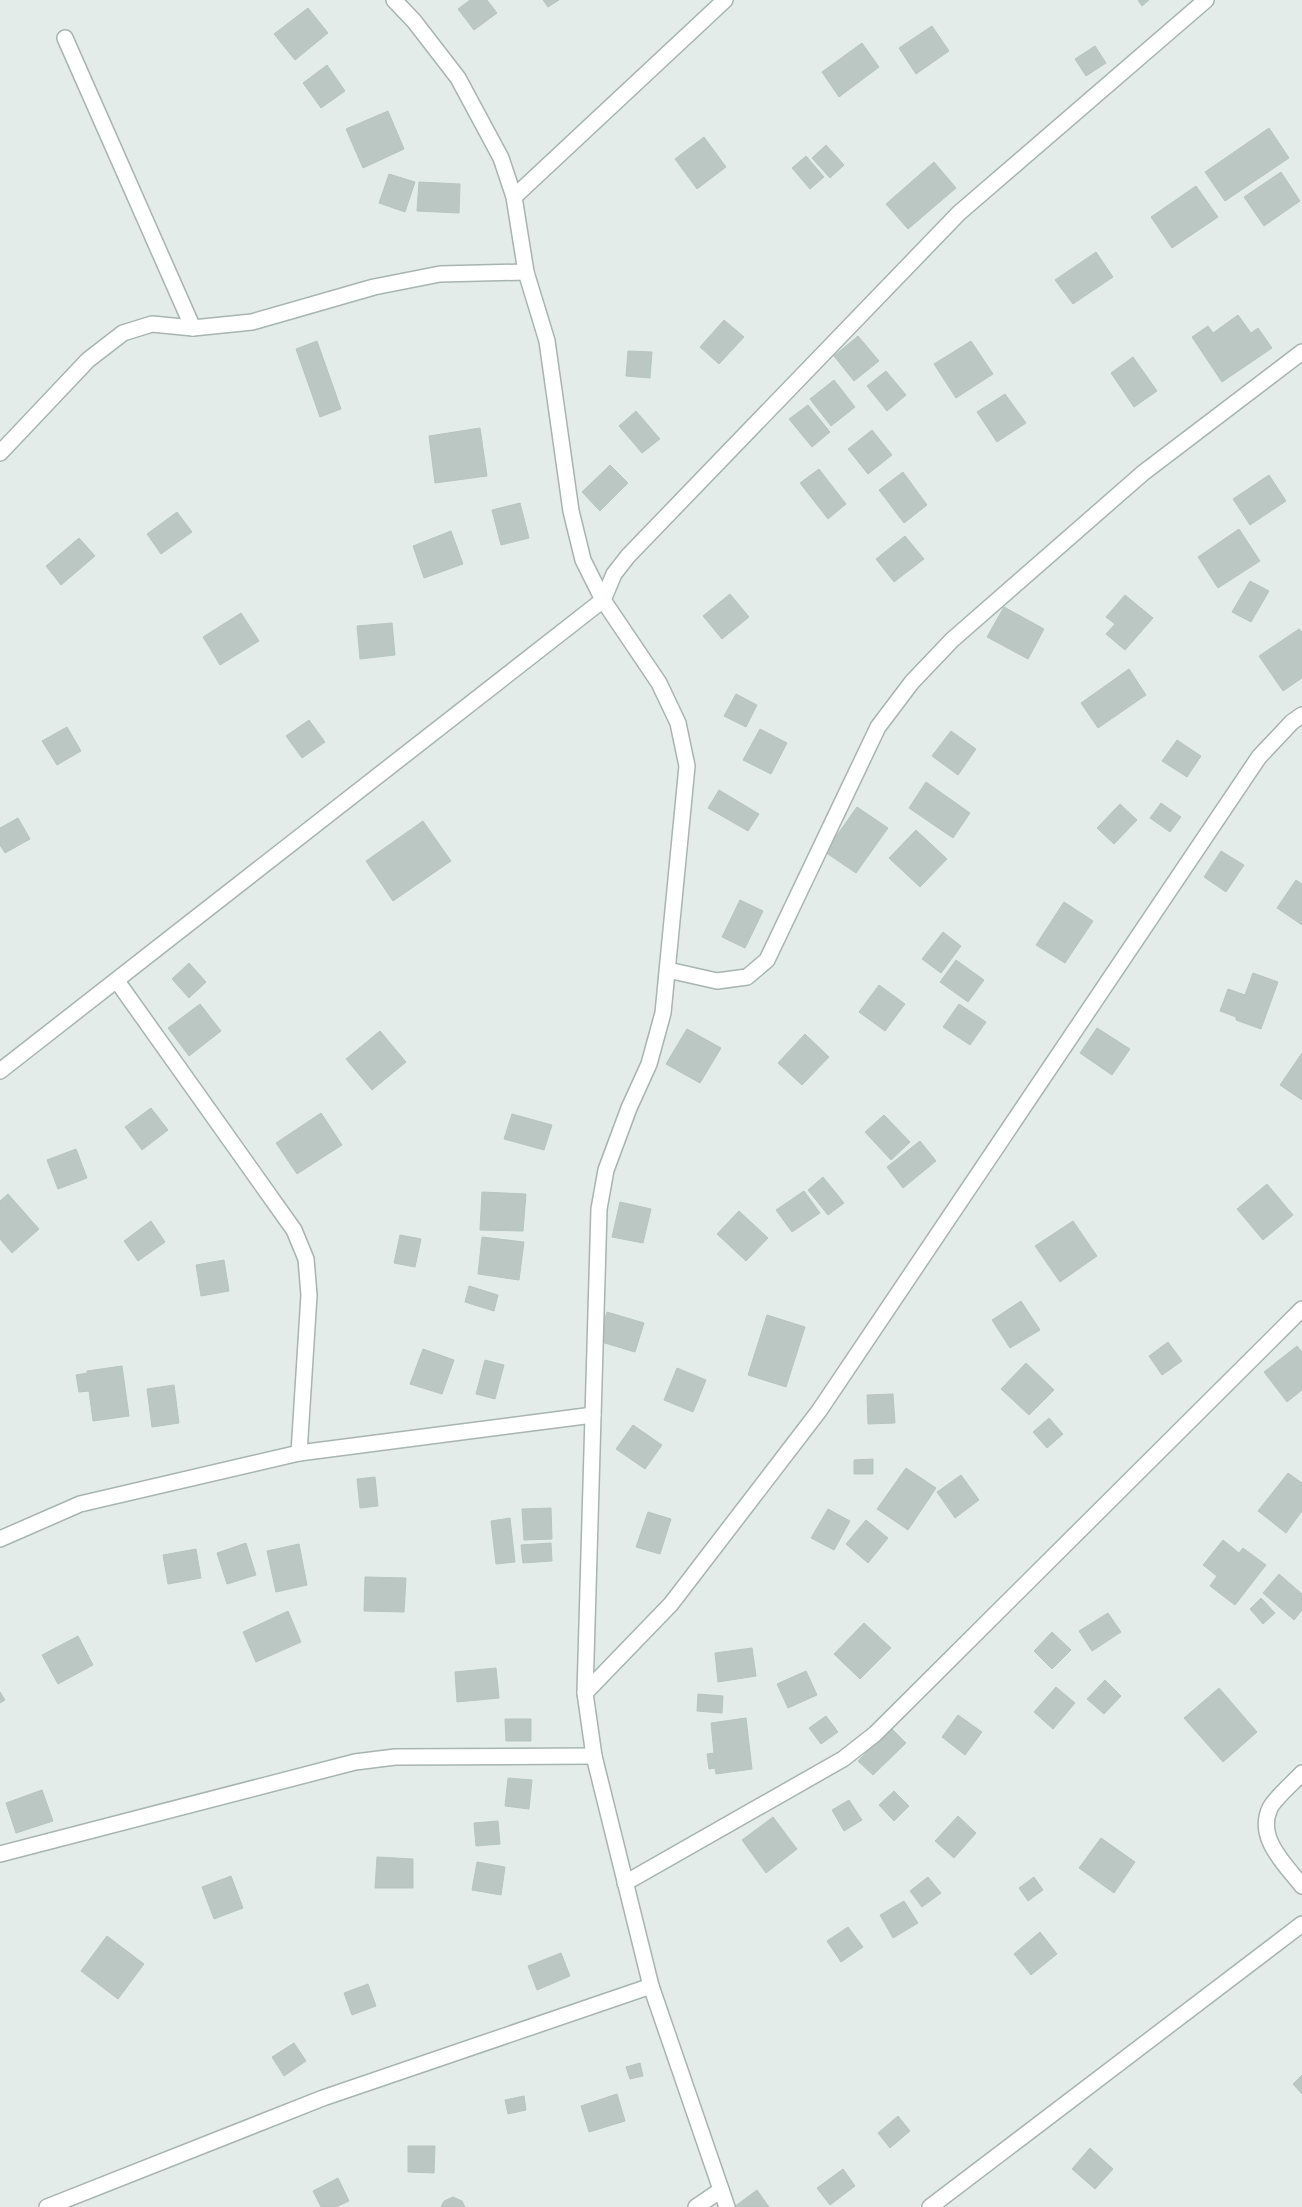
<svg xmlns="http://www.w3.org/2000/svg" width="1302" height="2207" font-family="Poppins,sans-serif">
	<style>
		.building { fill: #bac7c3; stroke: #b7c5c1 }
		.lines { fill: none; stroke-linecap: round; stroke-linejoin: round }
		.street-casing { stroke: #a7b4b1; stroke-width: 18 }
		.street { stroke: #fff; stroke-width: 15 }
	</style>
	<rect width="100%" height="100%" fill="#e4ece9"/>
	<!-- building -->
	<g class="building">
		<polygon points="470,0 487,0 497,13 474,30 458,9"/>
		<polygon points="543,0 559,0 548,7"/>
		<polygon points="1138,0 1149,0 1142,6"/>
		<polygon points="308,8 328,33 295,60 274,34"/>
		<polygon points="932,26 949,51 916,74 899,48"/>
		<polygon points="862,43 879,67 839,97 822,72"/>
		<polygon points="1095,46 1106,63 1086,76 1075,59"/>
		<polygon points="327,65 345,91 321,108 303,83"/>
		<polygon points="388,111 404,149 363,168 346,129"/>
		<polygon points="1269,128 1289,158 1225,201 1205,172"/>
		<polygon points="704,137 726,167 697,189 675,159"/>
		<polygon points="826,145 844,165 830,178 812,158"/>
		<polygon points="806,156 824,177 810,189 792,168"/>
		<polygon points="934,162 956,188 908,229 886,204"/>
		<polygon points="1281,172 1300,201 1264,226 1244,197"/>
		<polygon points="389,174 415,182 405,212 379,203"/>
		<polygon points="419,182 460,184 459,213 417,211"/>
		<polygon points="1196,186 1218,217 1172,248 1151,217"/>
		<polygon points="1096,252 1113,277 1073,304 1055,280"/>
		<polygon points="1238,315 1251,333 1258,328 1272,348 1222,382 1192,337 1208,326 1213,333"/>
		<polygon points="724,320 744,337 719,364 700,347"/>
		<polygon points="858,336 879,361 854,381 834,356"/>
		<polygon points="317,341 341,409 320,417 296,349"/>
		<polygon points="971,341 993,374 956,398 934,364"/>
		<polygon points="628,351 652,352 650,378 626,376"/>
		<polygon points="1133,357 1157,391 1134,407 1111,373"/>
		<polygon points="886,371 906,395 887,411 867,386"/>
		<polygon points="834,380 855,407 831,426 810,399"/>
		<polygon points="1005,394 1026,423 997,442 977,412"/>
		<polygon points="808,405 830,432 812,447 789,419"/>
		<polygon points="636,411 660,439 642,453 619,426"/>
		<polygon points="480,428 487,476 435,483 429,436"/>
		<polygon points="872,430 892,455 868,474 848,449"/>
		<polygon points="610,465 628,483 600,511 582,492"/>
		<polygon points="819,469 846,504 828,519 800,483"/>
		<polygon points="903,472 927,505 904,523 879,490"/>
		<polygon points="1269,475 1286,501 1250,525 1233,499"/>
		<polygon points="520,503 529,538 501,545 492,510"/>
		<polygon points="177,512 192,532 161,554 147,534"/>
		<polygon points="1239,529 1260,561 1218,588 1198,557"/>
		<polygon points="451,531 463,564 424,578 413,546"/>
		<polygon points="905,536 924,559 894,582 876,559"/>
		<polygon points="79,538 95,556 61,585 46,566"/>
		<polygon points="1250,581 1269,591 1251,622 1232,612"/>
		<polygon points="730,594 749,617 722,639 703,616"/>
		<polygon points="1125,595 1153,618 1125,650 1106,634 1115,624 1106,617"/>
		<polygon points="1004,607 1044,629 1028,659 987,637"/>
		<polygon points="241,613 259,641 220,665 203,637"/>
		<polygon points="392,623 395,655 360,659 357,626"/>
		<polygon points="1299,629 1302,632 1302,678 1283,691 1259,656"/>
		<polygon points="1129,669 1146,695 1098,728 1081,703"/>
		<polygon points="736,694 757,705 746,727 724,716"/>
		<polygon points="309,720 325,742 302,758 286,736"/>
		<polygon points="67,727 81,751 57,765 42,741"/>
		<polygon points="760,729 787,743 771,774 743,760"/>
		<polygon points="951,731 976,749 958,775 932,756"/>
		<polygon points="1177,740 1201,756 1187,777 1162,761"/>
		<polygon points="926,782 970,813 953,838 909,808"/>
		<polygon points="719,790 759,814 748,831 708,808"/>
		<polygon points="1161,803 1181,817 1170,832 1150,818"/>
		<polygon points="1120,804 1137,820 1114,844 1097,828"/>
		<polygon points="857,807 888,828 856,873 825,852"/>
		<polygon points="18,818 30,839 5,853 0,845 0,828"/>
		<polygon points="423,821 451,861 393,901 366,861"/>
		<polygon points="916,830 947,859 920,887 889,858"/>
		<polygon points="1221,851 1244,865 1226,892 1204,877"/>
		<polygon points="1296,880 1302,884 1302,925 1277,908"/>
		<polygon points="740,900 763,911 745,948 722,937"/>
		<polygon points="1064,902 1093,921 1065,963 1036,945"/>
		<polygon points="943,932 961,946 941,973 922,959"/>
		<polygon points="956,960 984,980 968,1002 940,982"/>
		<polygon points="189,963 206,982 189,998 172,979"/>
		<polygon points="1253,973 1278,982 1261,1029 1236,1020 1236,1017 1220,1011 1228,989 1245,995"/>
		<polygon points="879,985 905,1004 885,1031 859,1012"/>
		<polygon points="200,1004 221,1031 189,1056 168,1028"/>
		<polygon points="959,1004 986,1022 970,1045 943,1027"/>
		<polygon points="1097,1028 1130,1049 1112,1075 1080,1053"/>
		<polygon points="687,1029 721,1048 700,1083 666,1064"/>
		<polygon points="380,1031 406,1062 372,1090 346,1059"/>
		<polygon points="805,1034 829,1057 802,1085 778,1063"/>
		<polygon points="1302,1053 1302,1100 1280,1085"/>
		<polygon points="151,1108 168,1130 142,1150 125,1127"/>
		<polygon points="321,1113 342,1145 297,1174 276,1143"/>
		<polygon points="512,1114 552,1125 544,1150 504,1139"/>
		<polygon points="884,1115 910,1142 891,1160 865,1132"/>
		<polygon points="920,1141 936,1161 903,1188 887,1167"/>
		<polygon points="76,1149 87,1178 58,1189 47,1160"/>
		<polygon points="823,1177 844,1203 828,1215 808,1190"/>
		<polygon points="1267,1184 1293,1215 1263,1240 1237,1209"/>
		<polygon points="804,1191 820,1213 792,1232 776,1210"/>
		<polygon points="482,1192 526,1194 523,1231 480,1230"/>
		<polygon points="8,1194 39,1229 12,1253 0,1239 0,1201"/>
		<polygon points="620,1202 651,1209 643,1243 612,1237"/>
		<polygon points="739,1211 768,1238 746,1261 717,1234"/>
		<polygon points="151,1221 165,1242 138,1261 124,1241"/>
		<polygon points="1073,1221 1097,1256 1060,1282 1035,1246"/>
		<polygon points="400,1235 421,1239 415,1267 394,1263"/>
		<polygon points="482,1237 524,1242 519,1280 478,1274"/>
		<polygon points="224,1260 229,1291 201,1296 196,1265"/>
		<polygon points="469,1286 498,1295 494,1311 465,1302"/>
		<polygon points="1021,1301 1040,1330 1010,1348 992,1320"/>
		<polygon points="607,1312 644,1323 635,1352 598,1341"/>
		<polygon points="767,1315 805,1327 786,1387 748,1375"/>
		<polygon points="1168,1342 1182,1361 1162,1375 1149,1356"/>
		<polygon points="1297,1346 1302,1352 1302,1390 1287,1402 1264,1372"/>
		<polygon points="423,1349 454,1360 442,1394 410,1384"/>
		<polygon points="485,1360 504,1365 495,1399 476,1394"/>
		<polygon points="1026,1363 1054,1390 1029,1415 1001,1389"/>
		<polygon points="122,1366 129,1416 93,1421 89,1391 79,1392 76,1375 87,1373 87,1371"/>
		<polygon points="677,1368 706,1380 693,1412 664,1400"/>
		<polygon points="174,1385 179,1423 152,1427 147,1389"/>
		<polygon points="893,1394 895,1423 868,1424 867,1395"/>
		<polygon points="1049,1418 1063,1434 1047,1448 1033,1432"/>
		<polygon points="633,1425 662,1445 645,1469 616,1449"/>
		<polygon points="873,1459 873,1474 854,1474 854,1460"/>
		<polygon points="906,1468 936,1488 908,1530 877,1509"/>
		<polygon points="1288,1473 1302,1483 1302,1511 1286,1533 1258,1511"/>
		<polygon points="961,1475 979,1500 955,1518 937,1492"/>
		<polygon points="375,1477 378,1506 360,1508 357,1479"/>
		<polygon points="551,1508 552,1539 524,1540 522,1509"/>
		<polygon points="828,1509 850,1521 834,1550 811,1538"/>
		<polygon points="648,1512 671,1519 660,1554 636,1547"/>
		<polygon points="510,1518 515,1562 496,1564 491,1521"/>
		<polygon points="866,1520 888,1538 868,1563 846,1544"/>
		<polygon points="1223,1540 1239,1553 1243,1548 1266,1565 1235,1605 1210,1586 1217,1576 1203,1565"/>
		<polygon points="246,1543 256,1575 227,1584 217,1553"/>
		<polygon points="551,1543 552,1561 523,1563 521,1545"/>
		<polygon points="299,1544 307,1585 276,1592 267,1551"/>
		<polygon points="196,1549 201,1578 168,1584 163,1555"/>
		<polygon points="1279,1574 1302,1594 1302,1610 1294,1620 1263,1593"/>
		<polygon points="365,1577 406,1578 404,1612 364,1611"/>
		<polygon points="1261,1598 1275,1613 1263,1624 1250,1609"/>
		<polygon points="288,1611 301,1642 256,1662 243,1632"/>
		<polygon points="1108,1613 1121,1632 1092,1651 1079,1631"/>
		<polygon points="864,1623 891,1648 860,1679 834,1654"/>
		<polygon points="1052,1632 1071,1650 1052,1669 1034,1651"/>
		<polygon points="78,1636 93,1665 58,1684 42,1655"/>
		<polygon points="752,1648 756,1676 718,1682 715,1653"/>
		<polygon points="496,1668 499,1698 457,1702 455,1672"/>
		<polygon points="806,1671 817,1695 788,1708 777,1684"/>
		<polygon points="1105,1680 1121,1696 1104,1714 1087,1699"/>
		<polygon points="1056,1687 1075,1703 1053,1729 1034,1712"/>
		<polygon points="1219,1688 1257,1732 1223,1762 1184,1718"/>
		<polygon points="0,1692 5,1700 0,1703"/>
		<polygon points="698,1694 723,1696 722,1713 697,1711"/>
		<polygon points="958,1715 982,1732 965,1755 942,1737"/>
		<polygon points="826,1716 838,1732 821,1744 809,1728"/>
		<polygon points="746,1718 752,1769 716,1774 715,1768 709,1769 707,1754 714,1753 711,1723"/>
		<polygon points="505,1719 531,1719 531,1741 506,1741"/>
		<polygon points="891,1728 906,1743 873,1775 858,1761"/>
		<polygon points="508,1778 532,1780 529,1809 505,1806"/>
		<polygon points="42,1790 53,1821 16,1833 6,1803"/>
		<polygon points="894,1791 909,1806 894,1821 879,1805"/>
		<polygon points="849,1800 862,1820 844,1831 832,1810"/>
		<polygon points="958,1816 976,1833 954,1858 935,1841"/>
		<polygon points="773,1817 797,1849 766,1873 742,1840"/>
		<polygon points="498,1821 500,1844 476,1846 474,1823"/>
		<polygon points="1101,1838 1135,1862 1114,1893 1079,1868"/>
		<polygon points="377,1857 413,1859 413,1888 375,1888"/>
		<polygon points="477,1862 505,1867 501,1895 472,1890"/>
		<polygon points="231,1876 243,1908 214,1919 202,1887"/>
		<polygon points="928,1877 941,1893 922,1907 910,1891"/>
		<polygon points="1034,1877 1043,1890 1028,1901 1019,1888"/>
		<polygon points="904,1901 918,1923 893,1938 880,1915"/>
		<polygon points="848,1927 863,1947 841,1962 827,1941"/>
		<polygon points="1040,1932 1057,1954 1031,1975 1014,1954"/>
		<polygon points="107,1936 144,1964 118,1999 81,1971"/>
		<polygon points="561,1953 570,1976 537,1990 528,1966"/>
		<polygon points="368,1984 376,2006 352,2015 344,1993"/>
		<polygon points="294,2043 306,2061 284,2076 272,2057"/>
		<polygon points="640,2063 643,2076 630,2079 626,2067"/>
		<polygon points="1302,2075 1302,2094 1293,2084"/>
		<polygon points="617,2094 625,2121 589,2132 581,2106"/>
		<polygon points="524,2096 526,2110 508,2114 505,2100"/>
		<polygon points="898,2116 910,2131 890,2148 878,2133"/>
		<polygon points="408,2146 435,2146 434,2173 408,2172"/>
		<polygon points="1090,2148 1113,2169 1095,2189 1072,2169"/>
		<polygon points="843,2169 855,2186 830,2205 817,2188"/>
		<polygon points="338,2178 349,2201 336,2207 321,2207 313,2191"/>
		<polygon points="757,2190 769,2207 734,2207"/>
		<polygon points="453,2197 462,2201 465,2207 441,2207 444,2201"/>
	</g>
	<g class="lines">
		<!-- street casing -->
		<g class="street-casing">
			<g id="street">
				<polyline points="394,0 414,21 458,78 501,158 514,197 526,272 547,341 571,511 583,560 603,600 659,683 678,723 687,766 663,1013 649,1064 629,1108 606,1170 599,1209 585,1693 594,1756 651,1986 727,2207"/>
				<polyline points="65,38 193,328"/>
				<polyline points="514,197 725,0"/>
				<polyline points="0,453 88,360 123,333 152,324 193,328 252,322 374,287 440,274 526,272"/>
				<polyline points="668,970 717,981 747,977 767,960 878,727 912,682 952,640 1143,473 1302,352"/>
				<polyline points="117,981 294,1230 306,1259 309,1295 299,1453"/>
				<polyline points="0,1071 603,600 614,574 628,556 959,213 1206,0"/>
				<polyline points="0,1539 80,1504 299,1453 593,1415"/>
				<polyline points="585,1693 671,1604 819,1411 1259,757 1292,722 1302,715"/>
				<path d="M1302,1773C1294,1782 1275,1798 1270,1808C1256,1838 1285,1864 1302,1886"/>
				<polyline points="0,1854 355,1762 395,1757 594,1756"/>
				<polyline points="625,1883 843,1759 875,1734 1302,1309"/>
				<polyline points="47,2207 323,2098 651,1986"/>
				<polyline points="696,2207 721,2190"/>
				<polyline points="930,2207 1302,1924"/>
			</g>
		</g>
		<!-- street -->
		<use href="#street" class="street"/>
	</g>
</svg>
